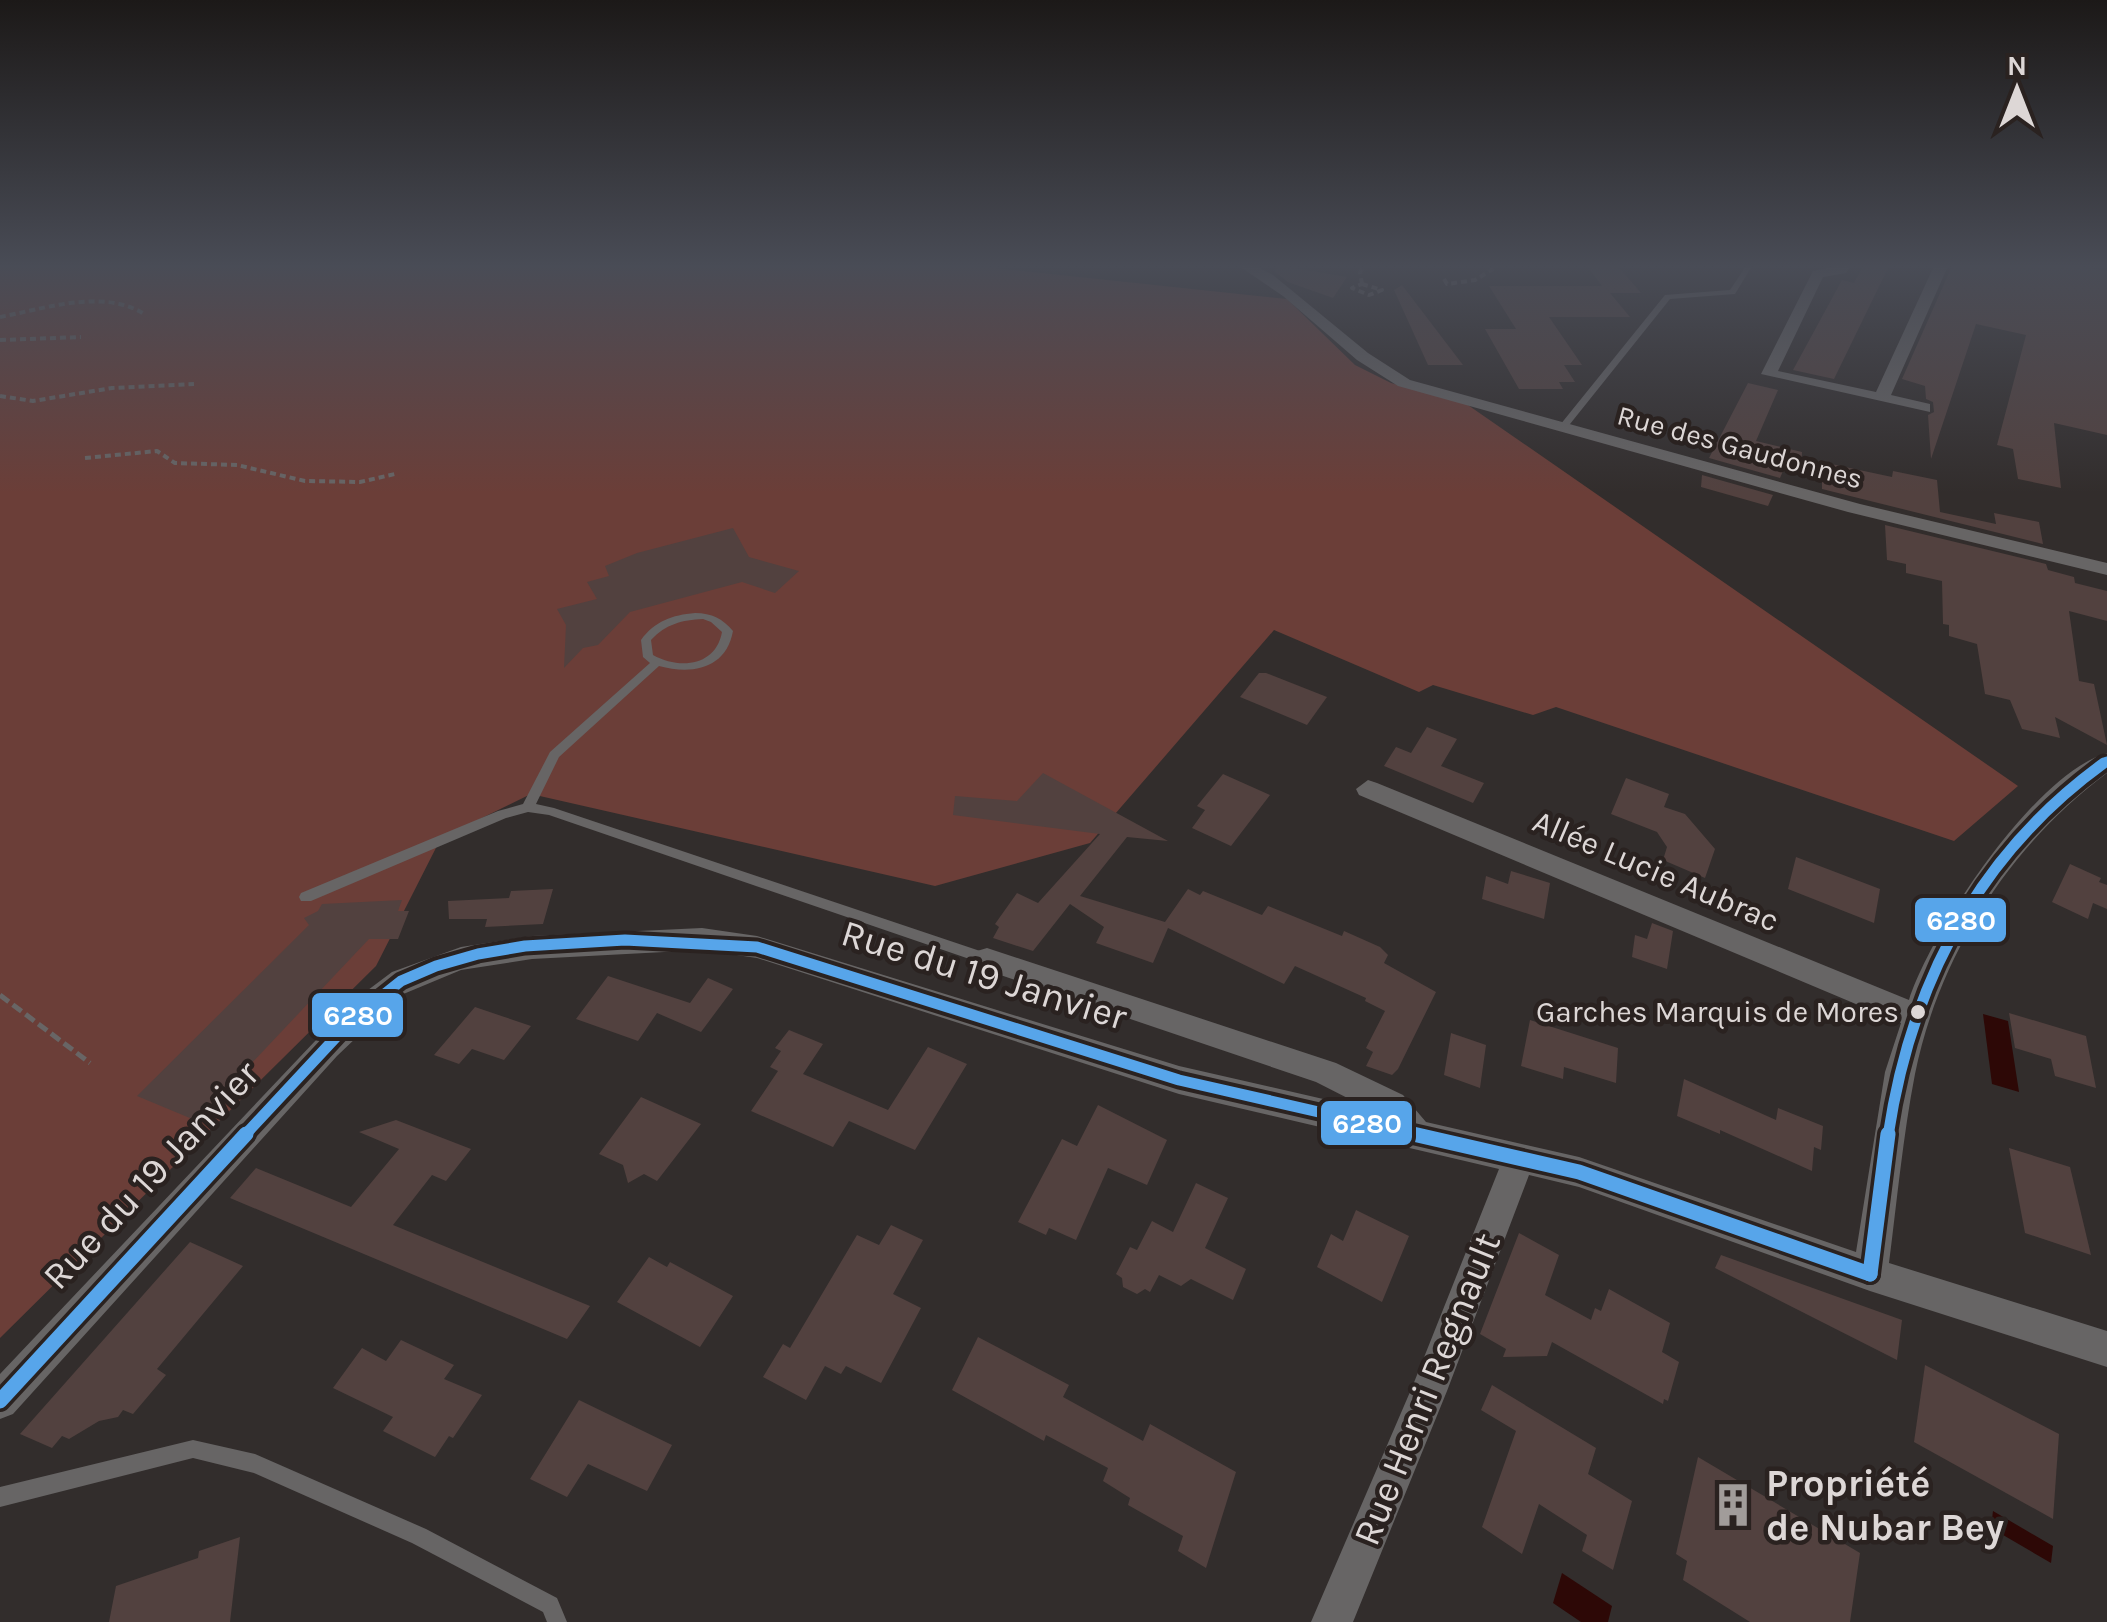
<svg xmlns="http://www.w3.org/2000/svg" width="2107" height="1622" font-family="Karla,sans-serif">
	<style>
		.green { fill: #6b3e38 }
		.water { fill: #2d0806 }
		.building { fill: #52413f }
		.lines { fill: none; stroke-linecap: round; stroke-linejoin: round }
		.path-far1 { stroke: #686565; stroke-width: 4; stroke-dasharray: 6 4; stroke-linecap: butt }
		.path { stroke: #686565; stroke-width: 5; stroke-dasharray: 11 5; stroke-linecap: butt }
		.service { fill: #676565; fill-rule: evenodd }
		.minor { fill: #676565; fill-rule: evenodd }
		.bus-1-far2-casing { stroke: #2a2220; stroke-width: 15 }
		.bus-1-far1-casing { stroke: #2a2220; stroke-width: 19 }
		.bus-1-casing { stroke: #2a2220; stroke-width: 22 }
		.bus-1-far2 { stroke: #57a5ea; stroke-width: 9 }
		.bus-1-far1 { stroke: #57a5ea; stroke-width: 11 }
		.bus-1 { stroke: #57a5ea; stroke-width: 15 }
		.bus-dot { fill: #ddd7d6; stroke: #2a2220; stroke-width: 4 }
		.labels { text-anchor: middle; dominant-baseline: central; stroke-width: 9; stroke-linejoin: round; paint-order: stroke }
		.far-street-label { font-size: 28px; fill: #ddd7d6; stroke: #2a2220 }
		.bus-label { font-size: 30px; fill: #ddd7d6; stroke: #2a2220; text-anchor: end }
		.street-label { font-size: 32px; fill: #ddd7d6; stroke: #2a2220 }
		.near-street-label { font-size: 38px; fill: #ddd7d6; stroke: #2a2220 }
		.near-poi-label { font-size: 38px; font-weight: bold; fill: #ddd7d6; stroke: #2a2220; text-anchor: start }
		.line-badge { stroke: #2a2220; stroke-width: 4 }
		.badge-label { font-size: 28px; text-anchor: middle; font-weight: bold; fill: #fff }
	</style>
	<rect width="100%" height="100%" fill="#322d2c"/>
	<!-- green -->
	<polygon class="green" points="0,266 975,266 1287,299 1355,365 1391,383 1465,403 2018,786 1954,841 1556,707 1533,715 1433,685 1419,692 1274,630 1090,843 935,886 531,794 441,838 376,966 0,1338"/>
	<!-- water -->
	<g class="water">
		<polygon points="1983,1014 2008,1021 2019,1092 1992,1084"/>
		<polygon points="1993,1511 2053,1546 2051,1563 1991,1528"/>
		<polygon points="1562,1573 1612,1606 1608,1622 1581,1622 1553,1603"/>
	</g>
	<!-- building -->
	<g class="building">
		<polygon points="1276,266 1282,266 1347,277 1333,298 1288,282 1275,272"/>
		<polygon points="1587,266 1618,266 1641,293 1610,293 1630,317 1549,317 1582,365 1564,365 1575,382 1559,382 1563,389 1519,389 1485,329 1516,329 1489,286 1602,286"/>
		<polygon points="1863,266 1889,266 1834,379 1793,370 1842,280 1854,283"/>
		<polygon points="1952,266 2077,266 2107,271 2107,435 2054,423 2061,488 2018,479 2013,449 1997,445 2026,335 1976,324 1931,459 1928,415 1934,412 1933,402 1926,399 1925,386 1902,379"/>
		<polygon points="1402,285 1463,365 1428,365 1394,290"/>
		<polygon points="1748,383 1778,390 1756,441 1802,452 1801,475 1783,471 1780,478 1709,458"/>
		<polygon points="1822,462 1892,477 1893,471 1937,480 1940,512 1996,524 1994,513 2039,522 2043,544 1822,489"/>
		<polygon points="1702,475 1773,495 1768,506 1701,487"/>
		<polygon points="1885,525 2046,564 2048,570 2074,577 2075,583 2107,591 2107,621 2069,611 2079,681 2094,684 2107,745 2055,717 2060,738 2022,729 2010,700 1985,694 1977,644 1949,636 1949,625 1943,624 1942,581 1906,573 1906,564 1887,560"/>
		<polygon points="733,528 749,557 799,571 775,593 742,582 630,612 598,645 583,648 564,668 566,625 557,609 597,599 587,582 609,576 605,566 637,553"/>
		<polygon points="1259,673 1266,673 1327,697 1307,725 1240,697"/>
		<polygon points="1427,727 1457,739 1441,766 1484,783 1473,803 1384,766 1396,747 1411,753"/>
		<polygon points="1043,773 1168,841 1127,837 1080,896 1165,922 1188,889 1200,895 1203,891 1262,915 1268,906 1342,936 1344,931 1380,947 1388,955 1384,963 1436,992 1398,1069 1392,1075 1366,1066 1373,1052 1366,1048 1385,1011 1365,1001 1366,998 1295,966 1284,984 1168,928 1153,963 1096,943 1104,927 1070,904 1033,951 993,938 999,927 995,924 1017,893 1038,903 1100,834 953,815 955,796 1017,801"/>
		<polygon points="1223,774 1270,795 1231,846 1192,828 1205,810 1197,806"/>
		<polygon points="1626,778 1669,794 1664,807 1685,814 1715,849 1705,878 1663,860 1667,847 1657,832 1611,814"/>
		<polygon points="1796,857 1880,889 1874,923 1788,889"/>
		<polygon points="2070,864 2101,878 2099,882 2107,885 2107,909 2093,903 2088,919 2052,902"/>
		<polygon points="1511,871 1550,883 1544,919 1482,899 1486,876 1508,884"/>
		<polygon points="553,889 543,924 485,927 487,919 449,919 448,901 509,898 511,891"/>
		<polygon points="402,900 398,911 409,911 398,939 369,939 197,1121 137,1096 309,925 304,918 318,911 322,904"/>
		<polygon points="1652,923 1673,931 1667,969 1632,957 1635,935 1647,939"/>
		<polygon points="608,976 690,1003 708,978 733,989 701,1032 657,1013 638,1041 576,1019"/>
		<polygon points="475,1007 531,1026 504,1060 472,1049 459,1064 434,1055"/>
		<polygon points="2009,1013 2086,1036 2096,1088 2055,1076 2051,1059 2015,1048"/>
		<polygon points="1530,1020 1618,1048 1616,1083 1564,1067 1563,1079 1521,1066"/>
		<polygon points="789,1030 823,1044 803,1074 888,1110 928,1047 967,1064 915,1150 849,1121 833,1147 751,1111 778,1071 770,1067 781,1051 775,1048"/>
		<polygon points="1451,1033 1486,1045 1480,1088 1444,1075"/>
		<polygon points="1684,1079 1776,1120 1778,1108 1823,1126 1821,1150 1814,1147 1812,1171 1720,1130 1720,1134 1677,1116"/>
		<polygon points="641,1097 701,1124 657,1181 644,1174 628,1183 623,1165 599,1154"/>
		<polygon points="1098,1105 1167,1140 1147,1185 1108,1168 1076,1240 1049,1228 1046,1235 1018,1222 1062,1139 1077,1146"/>
		<polygon points="396,1120 471,1149 446,1181 432,1175 393,1225 590,1306 567,1339 230,1198 256,1168 351,1207 399,1149 359,1132"/>
		<polygon points="2009,1148 2070,1167 2091,1255 2025,1233"/>
		<polygon points="1196,1183 1228,1198 1205,1248 1246,1269 1233,1300 1191,1279 1181,1286 1159,1275 1150,1292 1145,1289 1137,1294 1123,1287 1122,1278 1116,1274 1130,1247 1137,1250 1152,1221 1173,1232"/>
		<polygon points="1356,1210 1409,1236 1382,1302 1317,1267 1331,1234 1343,1241"/>
		<polygon points="891,1225 923,1240 893,1294 921,1308 881,1383 846,1366 841,1374 825,1366 806,1400 763,1377 783,1344 790,1348 857,1235 879,1245"/>
		<polygon points="1519,1233 1559,1255 1545,1295 1591,1320 1595,1308 1601,1311 1609,1289 1670,1323 1662,1352 1679,1362 1668,1401 1664,1399 1663,1404 1552,1342 1547,1356 1503,1357 1506,1349 1480,1334"/>
		<polygon points="190,1242 243,1266 157,1369 166,1375 133,1414 123,1410 118,1417 99,1421 69,1439 62,1436 52,1448 20,1434"/>
		<polygon points="1721,1255 1902,1320 1897,1360 1715,1268"/>
		<polygon points="649,1257 667,1267 670,1262 733,1296 700,1347 617,1302"/>
		<polygon points="978,1337 1069,1385 1063,1397 1143,1441 1150,1424 1236,1472 1206,1568 1178,1551 1183,1536 1128,1505 1130,1498 1103,1481 1108,1468 1046,1435 1044,1441 952,1390"/>
		<polygon points="401,1340 454,1365 444,1379 482,1395 453,1438 449,1436 435,1457 383,1431 393,1417 333,1388 362,1348 386,1361"/>
		<polygon points="1925,1365 2059,1434 2053,1519 1914,1442"/>
		<polygon points="1492,1385 1596,1448 1588,1474 1632,1501 1613,1570 1582,1551 1587,1535 1539,1504 1522,1554 1482,1527 1516,1431 1481,1410"/>
		<polygon points="579,1400 672,1445 647,1491 588,1464 567,1497 530,1479"/>
		<polygon points="1698,1457 1860,1553 1850,1622 1750,1622 1683,1580 1687,1561 1676,1554"/>
		<polygon points="240,1537 230,1622 109,1622 116,1586 198,1558 199,1551"/>
	</g>
	<g class="lines">
		<!-- path-far1 -->
		<g class="path-far1">
			<polyline points="1444,279 1447,284 1475,280 1498,266"/>
			<polygon points="1362,284 1382,290 1369,295 1352,288"/>
			<polyline points="1362,284 1360,272 1365,266"/>
			<path d="M0,317C43,309 104,288 144,314"/>
			<polyline points="0,340 81,337"/>
			<polyline points="0,396 33,401 112,388 194,384"/>
			<polyline points="85,458 157,451 175,463 237,465 305,481 360,482 395,474"/>
		</g>
		<!-- path -->
		<polyline class="path" points="0,995 90,1063"/>
		<!-- service -->
		<g class="service">
			<polygon points="1746,266 1752,266 1735,294 1670,299 1566,429 1560,429 1560,425 1665,295 1730,290"/>
			<path d="M695,613C712,613 723,619 733,631C726,669 692,675 659,666L559,757L536,804L554,808L992,955L994,959L992,963L987,965L549,815L528,812L506,818L311,901H301L299,897L301,893L498,811L523,804L550,752L650,663L643,657L641,640C655,621 672,615 695,613ZM703,619L711,622L722,632C716,666 680,670 653,655L651,640C666,624 682,620 703,619Z"/>
			<polygon points="193,1440 255,1454 426,1529 557,1598 567,1622 547,1622 543,1612 412,1543 254,1473 193,1458 0,1507 0,1487"/>
		</g>
		<!-- minor -->
		<g class="minor">
			<polygon points="1239,266 1256,266 1273,275 1368,353 1410,380 1860,504 2107,563 2107,575 1848,512 1398,386 1357,360 1283,296"/>
			<polygon points="1837,266 1851,266 1846,273 1823,277 1778,371 1876,392 1934,266 1948,266 1891,395 1930,404 1930,412 1761,374 1813,271"/>
			<path d="M2107,753V773C2010,845 1939,955 1915,1074C1903,1136 1897,1200 1889,1263L2107,1331V1367L1870,1291L1579,1187L1529,1175L1447,1391L1353,1622H1311L1413,1385L1499,1169L1179,1094L757,958L702,950L532,959L461,970L401,995L337,1056L13,1414L0,1419V1374L352,1002L392,972L461,947L532,936L702,928L757,936L1179,1066L1371,1110L1316,1082L977,967L973,959L977,951L987,948L1336,1063L1403,1095L1426,1122L1579,1157L1856,1252L1885,1072L1901,1023L1359,795L1356,789L1368,780L1377,783L1909,1000C1932,930 2034,774 2107,753Z"/>
		</g>
		<!-- bus-1-far2 casing -->
		<g class="bus-1-far2-casing">
			<polyline id="bus-1-far2" points="2101,765 2107,761"/>
		</g>
		<!-- bus-1-far1 casing -->
		<g class="bus-1-far1-casing">
			<g id="bus-1-far1">
				<polyline points="244,1136 352,1020 401,981 436,966 478,954 525,946 625,940 757,947 1179,1080 1424,1136"/>
				<path d="M1888,1136C1911,983 1977,855 2104,763"/>
			</g>
		</g>
		<!-- bus-1 casing -->
		<g class="bus-1-casing">
			<g id="bus-1">
				<polyline points="1413,1134 1579,1172 1870,1274"/>
				<polyline points="1870,1274 1888,1134"/>
				<polyline points="0,1401 246,1134"/>
			</g>
		</g>
		<!-- bus-1-far2 -->
		<use href="#bus-1-far2" class="bus-1-far2"/>
		<!-- bus-1-far1 -->
		<use href="#bus-1-far1" class="bus-1-far1"/>
		<!-- bus-1 -->
		<use href="#bus-1" class="bus-1"/>
	</g>
	<!-- sky -->
	<linearGradient id="sky" x2="0" y2="1"><stop stop-color="#1c1918"/><stop offset="0.54" stop-color="#494c56"/><stop offset="1" stop-color="#494c56" stop-opacity="0"/></linearGradient>
	<rect width="2107" height="493" fill="url(#sky)"/>
	<!-- icons -->
	<defs>
		<g id="building-bare" transform="scale(3.45)"><path d="M-4-6H4V6H1V3H-1V6H-4ZM-2.5-4.3h1.7v1.8h-1.7ZM.8-4.3h1.7v1.8H.8ZM-2.5-1h1.7V.8h-1.7ZM.8-1h1.7V.8H.8Z" fill="#a19c9a" stroke="#2a2220" stroke-width="2.5" paint-order="stroke"/></g>
	</defs>
	<g fill-rule="evenodd">
		<use href="#building-bare" x="1733" y="1505"/>
	</g>
	<!-- markers -->
	<circle class="bus-dot" cx="1918" cy="1012" r="9"/>
	<g class="labels">
		<!-- far-street labels -->
		<g class="far-street-label">
			<text transform="translate(1740 447) rotate(15)">Rue des Gaudonnes</text>
		</g>
		<!-- bus labels -->
		<g class="bus-label">
			<text x="1899" y="1012">Garches Marquis de Mores</text>
		</g>
		<!-- street labels -->
		<g class="street-label">
			<text transform="translate(1656 871) rotate(23)">Allée Lucie Aubrac</text>
		</g>
		<!-- near-street labels -->
		<g class="near-street-label">
			<text transform="translate(984 975) rotate(17)">Rue du 19 Janvier</text>
			<text transform="translate(151 1175) rotate(-47)">Rue du 19 Janvier</text>
			<text transform="translate(1427 1389) rotate(-68)">Rue Henri Regnault</text>
		</g>
		<!-- near-poi labels -->
		<g class="near-poi-label">
			<text x="1766" y="1483">Propriété<tspan x="1766" dy="44">de Nubar Bey</tspan></text>
		</g>
	</g>
	<g class="line-badge">
		<rect x="1913" y="896" width="95" height="48" rx="10" fill="#57a5ea"/>
		<rect x="310" y="991" width="95" height="48" rx="10" fill="#57a5ea"/>
		<rect x="1319" y="1099" width="95" height="48" rx="10" fill="#57a5ea"/>
	</g>
	<g class="badge-label">
		<text x="1961" y="930">6280</text>
		<text x="358" y="1025">6280</text>
		<text x="1367" y="1133">6280</text>
	</g>
	<!-- north arrow -->
	<g transform="translate(2017 90)" stroke="#2a2220" stroke-width="8" paint-order="stroke">
	<path d="M0-8L18 38L0 25L-18 38Z" fill="#ddd7d6"/>
	<text y="-15" font-size="28" font-weight="bold" text-anchor="middle" fill="#ddd7d6">N</text>
	</g>
</svg>
